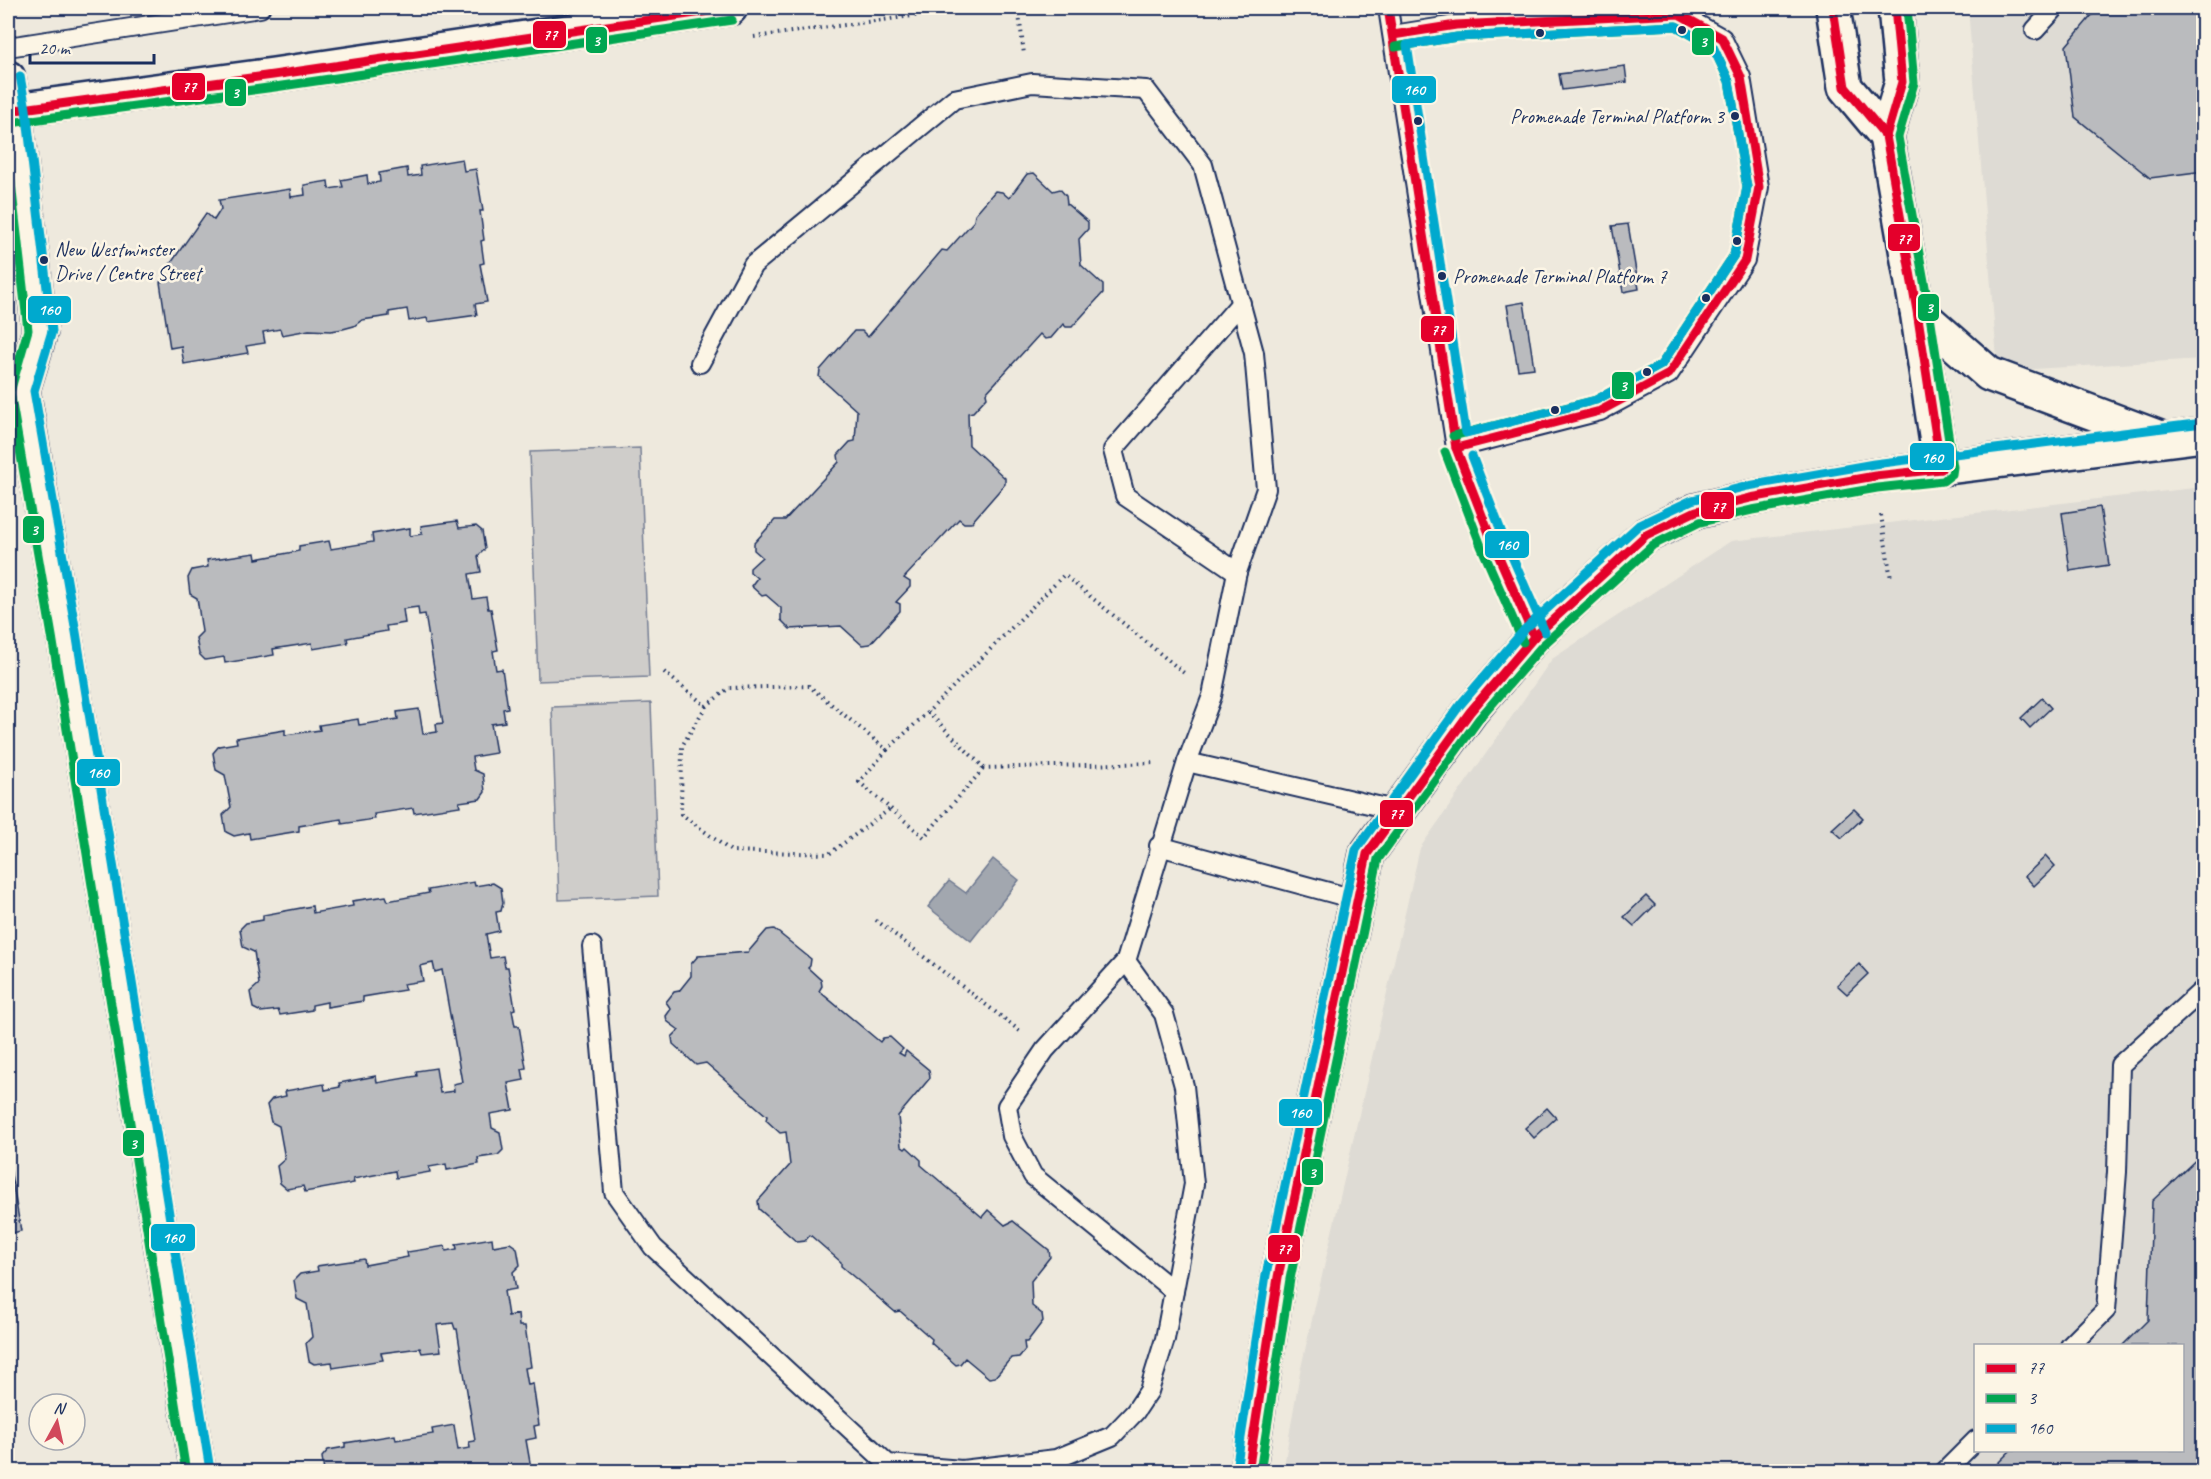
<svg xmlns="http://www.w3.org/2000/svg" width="2211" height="1479" font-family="Caveat,sans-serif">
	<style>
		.built { fill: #dedbd4; fill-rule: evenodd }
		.green { fill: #cfcdca; stroke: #757e94; stroke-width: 1.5 }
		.water { fill: #a2a7af; stroke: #6c778f; stroke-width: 1.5 }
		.building { fill: #babbbe; stroke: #1b2f5e; stroke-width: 1.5 }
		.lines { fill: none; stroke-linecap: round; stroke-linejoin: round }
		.lane-casing { stroke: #1b2f5e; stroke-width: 22 }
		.street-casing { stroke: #1b2f5e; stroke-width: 38 }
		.secondary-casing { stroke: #1b2f5e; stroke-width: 38 }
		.path { stroke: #1b2f5e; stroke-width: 4; stroke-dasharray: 1.5 4.5; stroke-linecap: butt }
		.lane { stroke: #fcf5e5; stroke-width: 18 }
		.street { stroke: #fcf5e5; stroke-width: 33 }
		.secondary { stroke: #fcf5e5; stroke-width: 33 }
		.bus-1-casing { stroke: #fcf5e5; stroke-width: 14 }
		.bus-2-casing { stroke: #fcf5e5; stroke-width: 14 }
		.bus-3-casing { stroke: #fcf5e5; stroke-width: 14 }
		.bus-1 { stroke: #e4002b; stroke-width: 9 }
		.bus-2 { stroke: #00a651; stroke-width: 9 }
		.bus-3 { stroke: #00a9ce; stroke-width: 9 }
		.bus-dot { fill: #1b2f5e; stroke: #fcf5e5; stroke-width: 2 }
		.labels { text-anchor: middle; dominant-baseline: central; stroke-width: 5; stroke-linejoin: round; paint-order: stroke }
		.bus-label { font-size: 20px; fill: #1b2f5e; stroke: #fcf5e5; text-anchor: start }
		.line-badge { stroke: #fcf5e5; stroke-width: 2 }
		.badge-label { font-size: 16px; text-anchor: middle; font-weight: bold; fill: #fff }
	</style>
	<rect width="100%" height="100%" fill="#eee9dd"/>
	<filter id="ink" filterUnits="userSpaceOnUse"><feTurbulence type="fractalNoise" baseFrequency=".0167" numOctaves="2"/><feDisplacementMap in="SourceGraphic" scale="12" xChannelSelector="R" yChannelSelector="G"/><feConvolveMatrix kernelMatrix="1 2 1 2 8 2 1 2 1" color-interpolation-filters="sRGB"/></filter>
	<g filter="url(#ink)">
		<!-- built -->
		<g class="built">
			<polygon points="1968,8 2203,8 2203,359 1998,371"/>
			<path d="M2203,487V1471L1283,1472L1300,1372L1420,848L1552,659L1731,541ZM1976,1346H2182V1450H1976Z"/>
		</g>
		<!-- green -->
		<g class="green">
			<polygon points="640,448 649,677 538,681 530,452"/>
			<polygon points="651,703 658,896 559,900 552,707"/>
		</g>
		<!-- water -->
		<polygon class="water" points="993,859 1019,880 971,941 928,907 949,881 966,893"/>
		<!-- building -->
		<g class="building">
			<polygon points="2098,8 2204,8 2204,171 2150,178 2075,117 2066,46"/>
			<polygon points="1625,66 1627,82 1562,90 1559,74"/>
			<polygon points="462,159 464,171 476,169 483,211 480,211 484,240 481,241 484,263 480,264 487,302 475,304 477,315 428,322 427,318 409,321 407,309 389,312 389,316 362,320 354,326 343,329 331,331 309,330 282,335 280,329 263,332 265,343 246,346 248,353 184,364 181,346 170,348 160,282 169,280 177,272 169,266 206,213 214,220 221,209 219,200 290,189 291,197 305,195 304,185 328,181 329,189 343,187 341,180 367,175 368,184 380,182 379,173 407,168 408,177 421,175 420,166"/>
			<polygon points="1034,173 1053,191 1060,189 1066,196 1067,204 1088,222 1088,229 1079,239 1081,265 1103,285 1103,293 1072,327 1066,327 1063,324 1051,338 1045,339 1040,334 986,393 987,397 973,412 968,413 969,445 1005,478 1005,484 971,523 964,523 959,519 904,578 910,582 910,587 896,602 900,604 900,611 870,644 862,645 841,626 790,629 781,620 781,608 766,595 762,596 751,586 757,578 750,572 750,568 762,557 754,550 754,543 775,520 785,520 839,462 838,455 850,442 855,441 857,411 819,377 820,370 854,331 862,331 868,337 942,250 947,251 974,221 975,214 995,191 1002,192 1009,198 1027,174"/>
			<polygon points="1628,224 1639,289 1623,292 1612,226"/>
			<polygon points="1524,302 1534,368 1518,370 1507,305"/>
			<polygon points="2100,507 2109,565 2070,571 2062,513"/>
			<polygon points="457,521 459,528 476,526 482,531 485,549 478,556 481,572 469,574 473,599 486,597 488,609 491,609 498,650 493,651 496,670 502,669 508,708 503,709 505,722 491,724 496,753 472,757 474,770 483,774 485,792 480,799 459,802 460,806 414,813 413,808 374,814 375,819 342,824 341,819 299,826 299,831 250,839 249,833 234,836 226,832 223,815 231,807 225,775 216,770 213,753 219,746 237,743 236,738 285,730 285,735 320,730 319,725 358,719 359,725 398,719 397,712 419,709 423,734 437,732 436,724 443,723 425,614 419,615 418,607 403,609 405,623 386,626 387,631 347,638 348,643 313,649 312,643 273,649 274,655 225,663 224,657 205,660 199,654 196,638 202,632 197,598 190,594 188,578 192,570 208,567 207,560 255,553 256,559 299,551 299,546 329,541 331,549 373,542 372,534 410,528 410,536 422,534 421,526"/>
			<polygon points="2042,698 2051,708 2030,728 2021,718"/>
			<polygon points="1854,809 1863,818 1842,838 1832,829"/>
			<polygon points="2046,856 2055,866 2034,886 2025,876"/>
			<polygon points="474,882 475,886 493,883 501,888 503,903 501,911 496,912 499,931 486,934 490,958 503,956 505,967 508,967 515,1009 512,1010 515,1026 519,1026 526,1068 522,1069 524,1080 508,1083 513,1110 490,1114 492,1128 500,1132 503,1150 498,1155 478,1158 479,1164 447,1170 446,1164 429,1167 430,1172 396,1178 395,1171 353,1179 354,1183 305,1192 303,1186 287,1189 280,1183 277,1166 285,1159 279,1126 271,1122 267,1105 272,1099 286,1096 285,1091 324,1084 325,1090 340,1087 339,1083 376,1076 377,1083 417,1076 416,1071 436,1068 440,1093 454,1091 453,1084 462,1082 442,970 435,972 433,963 420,966 423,981 403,984 405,990 363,997 363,1001 327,1007 327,1002 312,1005 312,1010 280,1015 278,1010 261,1012 253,1008 250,992 259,984 254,952 243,947 240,929 246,923 263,920 263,915 312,906 313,913 353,906 352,901 386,896 388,901 429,893 428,890"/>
			<polygon points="1646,896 1655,905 1634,926 1624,917"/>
			<polygon points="774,929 811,959 810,966 808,968 821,980 822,986 819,991 880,1042 883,1038 890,1037 903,1049 899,1053 904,1056 906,1051 929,1070 930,1078 898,1116 901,1146 905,1149 907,1147 921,1160 921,1165 982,1217 988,1210 1005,1225 1013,1221 1049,1250 1050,1257 1031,1281 1032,1306 1042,1314 1043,1321 1027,1342 1024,1342 1025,1350 1019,1357 1011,1358 995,1377 989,1378 965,1358 960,1364 956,1365 931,1343 932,1339 900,1311 895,1312 841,1266 841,1262 810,1235 805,1241 797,1242 759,1209 758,1201 790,1165 786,1132 780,1133 766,1120 767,1116 706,1063 696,1065 673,1044 672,1037 679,1030 667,1021 666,1016 671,1009 666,1002 674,992 679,991 691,976 691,964 698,956 748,952 767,930"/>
			<polygon points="1859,964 1868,974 1847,994 1837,985"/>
			<polygon points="1547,1108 1556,1118 1534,1138 1525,1128"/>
			<polygon points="2204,1152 2204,1472 1989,1472 2011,1450 2182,1450 2182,1346 2122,1346 2148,1320 2152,1201"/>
			<polygon points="8,1157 21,1231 8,1234"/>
			<polygon points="492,1238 493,1246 510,1243 517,1248 520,1265 513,1272 516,1289 504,1291 508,1316 518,1314 519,1326 525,1326 531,1367 525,1368 528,1385 533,1384 539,1425 534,1426 536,1438 526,1440 531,1468 508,1472 324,1472 322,1457 328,1450 345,1447 345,1443 395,1435 396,1440 433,1434 432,1429 454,1425 458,1450 470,1448 469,1442 475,1441 457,1329 455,1329 453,1323 437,1325 441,1351 422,1353 420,1348 381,1353 383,1360 333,1368 332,1362 314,1364 309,1361 306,1343 312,1337 307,1304 297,1299 294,1280 300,1274 318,1271 317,1266 364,1259 365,1265 408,1257 407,1252 445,1246 446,1251 457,1249 456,1244"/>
		</g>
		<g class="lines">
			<!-- lane casing -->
			<g class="lane-casing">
				<g id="lane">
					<polyline points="1388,8 1456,448 1492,541 1534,637"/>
					<polyline points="2035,30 2055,8"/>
					<polyline points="1393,35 1456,25 1679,14 1722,38 1741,77 1759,187 1745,260 1669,374 1600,411 1456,448"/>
					<polyline points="8,47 260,8"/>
					<polyline points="700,363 753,265 954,99 1032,83 1146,90 1203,165 1254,353 1266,489 1237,572 1212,696 1187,762 1126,961 1045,1050 1007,1106 1012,1136 1033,1176 1174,1291"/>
					<polyline points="1237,572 1125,496 1113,450 1241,303"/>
					<polyline points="1187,762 1399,811"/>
					<polyline points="1159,846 1358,900"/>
					<polyline points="592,946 614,1192 653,1247 888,1464 962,1470 1056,1459 1112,1436 1135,1412 1149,1391 1165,1339 1194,1184 1184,1086 1164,1014 1126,961"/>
					<polyline points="2070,1346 2106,1310 2117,1172 2120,1065 2204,989"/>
					<polyline points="1944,1472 1976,1440"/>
				</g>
			</g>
			<!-- street casing -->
			<g class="street-casing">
				<g id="street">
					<polyline points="1833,8 1845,87 1886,136"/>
					<polyline points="1895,8 1902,82 1886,136 1917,311 1941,469"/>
					<polyline points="1917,311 1989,374 2160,438"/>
					<polyline points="1248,1472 1278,1277 1367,854 1470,712 1534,637 1646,535 1696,511 1750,498 1875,476 2204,435"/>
				</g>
			</g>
			<!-- secondary casing -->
			<g class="secondary-casing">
				<g id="secondary">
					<polyline points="8,78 14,110 40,331 22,390 64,634 198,1472"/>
					<polyline points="8,111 273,75 730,8"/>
				</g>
			</g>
			<!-- path -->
			<g class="path">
				<polyline points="1019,14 1024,54"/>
				<polyline points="754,37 973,8"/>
				<polyline points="1881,515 1891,579"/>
				<polyline points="664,672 706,706 729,688 809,686 887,750 928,712 1064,575 1184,673"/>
				<polyline points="706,706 682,746 681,814 731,851 829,854 890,809"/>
				<polyline points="928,712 984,768 1156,763"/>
				<polyline points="887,750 859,782 924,837 984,768"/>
				<polyline points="876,920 1020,1031"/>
			</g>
			<!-- lane -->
			<use href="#lane" class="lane"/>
			<!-- street -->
			<use href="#street" class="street"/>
			<!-- secondary -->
			<use href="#secondary" class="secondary"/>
			<!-- bus-1 casing -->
			<g class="bus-1-casing">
				<g id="bus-1">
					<polyline points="1388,8 1456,448 1492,541 1534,637"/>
					<polyline points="1833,8 1845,87 1886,136"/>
					<polyline points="1895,8 1902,82 1886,136 1917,311 1941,469"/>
					<polyline points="1393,35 1456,25 1679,14 1722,38 1741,77 1759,187 1745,260 1669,374 1600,411 1456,448"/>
					<polyline points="8,111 273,75 730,8"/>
					<polyline points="1248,1472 1278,1277 1367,854 1470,712 1534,637 1646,535 1696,511 1750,498 1875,476 1941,469"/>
				</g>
			</g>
			<!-- bus-2 casing -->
			<g class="bus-2-casing">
				<g id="bus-2">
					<polyline points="1395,47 1457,37 1676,26 1713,47 1729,81 1747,187 1734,255 1661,365 1596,400 1453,436"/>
					<polyline points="10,123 275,87 732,20"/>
					<polyline points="8,157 28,330 10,392 52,636 186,1472"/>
					<polyline points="1445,452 1481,546 1523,642"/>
					<polyline points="1260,1472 1290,1279 1378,859 1479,719 1543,645 1653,545 1700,522 1752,510 1877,488 1943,481 1952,474 1953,467 1929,309 1898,137 1914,83 1907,8"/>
				</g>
			</g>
			<!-- bus-3 casing -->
			<g class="bus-3-casing">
				<g id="bus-3">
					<polygon points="1676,26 1713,47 1729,81 1747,187 1734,255 1661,365 1596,400 1466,433 1407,45 1457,37"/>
					<polyline points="20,76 26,109 52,331 34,391 76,632 210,1470"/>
					<polyline points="1472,456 1503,536 1545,632"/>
					<polyline points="1236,1470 1266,1275 1356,850 1460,705 1525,629 1639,525 1692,500 1748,486 1874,464 2203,423"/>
				</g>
			</g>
			<!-- bus-1 -->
			<use href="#bus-1" class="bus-1"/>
			<!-- bus-2 -->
			<use href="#bus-2" class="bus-2"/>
			<!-- bus-3 -->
			<use href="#bus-3" class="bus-3"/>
		</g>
	</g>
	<!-- markers -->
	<g class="bus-dot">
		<circle cx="1682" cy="30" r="5"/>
		<circle cx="1540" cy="33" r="5"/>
		<circle cx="1735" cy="116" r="5"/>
		<circle cx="1418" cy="121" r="5"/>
		<circle cx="1737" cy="241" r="5"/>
		<circle cx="44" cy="260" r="5"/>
		<circle cx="1442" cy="276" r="5"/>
		<circle cx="1706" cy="298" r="5"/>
		<circle cx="1647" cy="372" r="5"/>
		<circle cx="1555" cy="410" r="5"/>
	</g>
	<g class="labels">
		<!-- bus labels -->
		<g class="bus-label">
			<text x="1724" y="116" text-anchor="end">Promenade Terminal Platform 3</text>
			<text x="55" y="249">New Westminster<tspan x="55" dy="24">Drive / Centre Street</tspan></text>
			<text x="1453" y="276">Promenade Terminal Platform 7</text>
		</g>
	</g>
	<g class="line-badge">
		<rect x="532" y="20" width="35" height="29" rx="6" fill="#e4002b"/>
		<rect x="585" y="26" width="23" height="28" rx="6" fill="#00a651"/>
		<rect x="1691" y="27" width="24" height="29" rx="6" fill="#00a651"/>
		<rect x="171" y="72" width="35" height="29" rx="6" fill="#e4002b"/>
		<rect x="1391" y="75" width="46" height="29" rx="6" fill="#00a9ce"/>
		<rect x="224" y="78" width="23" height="29" rx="6" fill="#00a651"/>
		<rect x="1887" y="223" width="34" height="29" rx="6" fill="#e4002b"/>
		<rect x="1917" y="293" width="23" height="29" rx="6" fill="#00a651"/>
		<rect x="27" y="295" width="45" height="29" rx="6" fill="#00a9ce"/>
		<rect x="1420" y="315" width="35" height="28" rx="6" fill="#e4002b"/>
		<rect x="1611" y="371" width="24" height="29" rx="6" fill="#00a651"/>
		<rect x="1909" y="442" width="46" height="29" rx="6" fill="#00a9ce"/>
		<rect x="1700" y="491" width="35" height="29" rx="6" fill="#e4002b"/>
		<rect x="22" y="515" width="23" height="29" rx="6" fill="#00a651"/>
		<rect x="1484" y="530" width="46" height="29" rx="6" fill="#00a9ce"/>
		<rect x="76" y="758" width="45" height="29" rx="6" fill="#00a9ce"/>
		<rect x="1379" y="799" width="35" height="29" rx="6" fill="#e4002b"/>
		<rect x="1278" y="1098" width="45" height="29" rx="6" fill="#00a9ce"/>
		<rect x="122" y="1129" width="23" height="28" rx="6" fill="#00a651"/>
		<rect x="1301" y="1158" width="23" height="28" rx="6" fill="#00a651"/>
		<rect x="150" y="1223" width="46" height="29" rx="6" fill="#00a9ce"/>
		<rect x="1267" y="1234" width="34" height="29" rx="6" fill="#e4002b"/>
	</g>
	<g class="badge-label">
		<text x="550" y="40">77</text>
		<text x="596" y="46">3</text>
		<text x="1703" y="47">3</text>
		<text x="189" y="92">77</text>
		<text x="1414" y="95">160</text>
		<text x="235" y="98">3</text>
		<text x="1904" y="244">77</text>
		<text x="1929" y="313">3</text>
		<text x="49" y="315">160</text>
		<text x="1438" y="335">77</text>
		<text x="1623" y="391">3</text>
		<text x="1932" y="463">160</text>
		<text x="1718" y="512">77</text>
		<text x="34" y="535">3</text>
		<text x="1507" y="550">160</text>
		<text x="98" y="778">160</text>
		<text x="1396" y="819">77</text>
		<text x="1300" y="1118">160</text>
		<text x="133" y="1149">3</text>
		<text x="1312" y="1178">3</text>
		<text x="173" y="1243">160</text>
		<text x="1284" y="1254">77</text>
	</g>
	<!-- margin -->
	<rect width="2211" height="1479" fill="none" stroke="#fcf5e5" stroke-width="30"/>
	<rect x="15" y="15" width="2181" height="1449" fill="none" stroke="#1b2f5e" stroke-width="2" filter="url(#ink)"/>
	<!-- legend -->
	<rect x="1974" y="1344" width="210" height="108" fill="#fcf5e5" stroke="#a2a6af" stroke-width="1.5"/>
	<rect x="1986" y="1364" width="30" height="9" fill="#e4002b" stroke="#a2a6af" stroke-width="1.5"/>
	<text x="2028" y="1374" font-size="18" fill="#1b2f5e">77</text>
	<rect x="1986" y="1394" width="30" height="9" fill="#00a651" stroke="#a2a6af" stroke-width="1.5"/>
	<text x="2028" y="1404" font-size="18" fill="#1b2f5e">3</text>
	<rect x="1986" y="1424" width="30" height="9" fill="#00a9ce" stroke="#a2a6af" stroke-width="1.5"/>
	<text x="2028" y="1434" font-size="18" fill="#1b2f5e">160</text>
	<!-- north arrow -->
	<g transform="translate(57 1422) rotate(8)"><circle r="28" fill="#fcf5e5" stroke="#a2a6af" stroke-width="1.5"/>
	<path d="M0-4.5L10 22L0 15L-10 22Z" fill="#d1495b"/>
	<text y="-9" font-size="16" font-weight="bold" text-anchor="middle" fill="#1b2f5e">N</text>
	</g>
	<!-- scale -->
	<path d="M30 54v9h124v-9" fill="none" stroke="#1b2f5e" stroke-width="3"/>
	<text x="39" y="54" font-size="18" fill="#1b2f5e" stroke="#fcf5e5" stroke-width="4.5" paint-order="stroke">20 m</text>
</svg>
